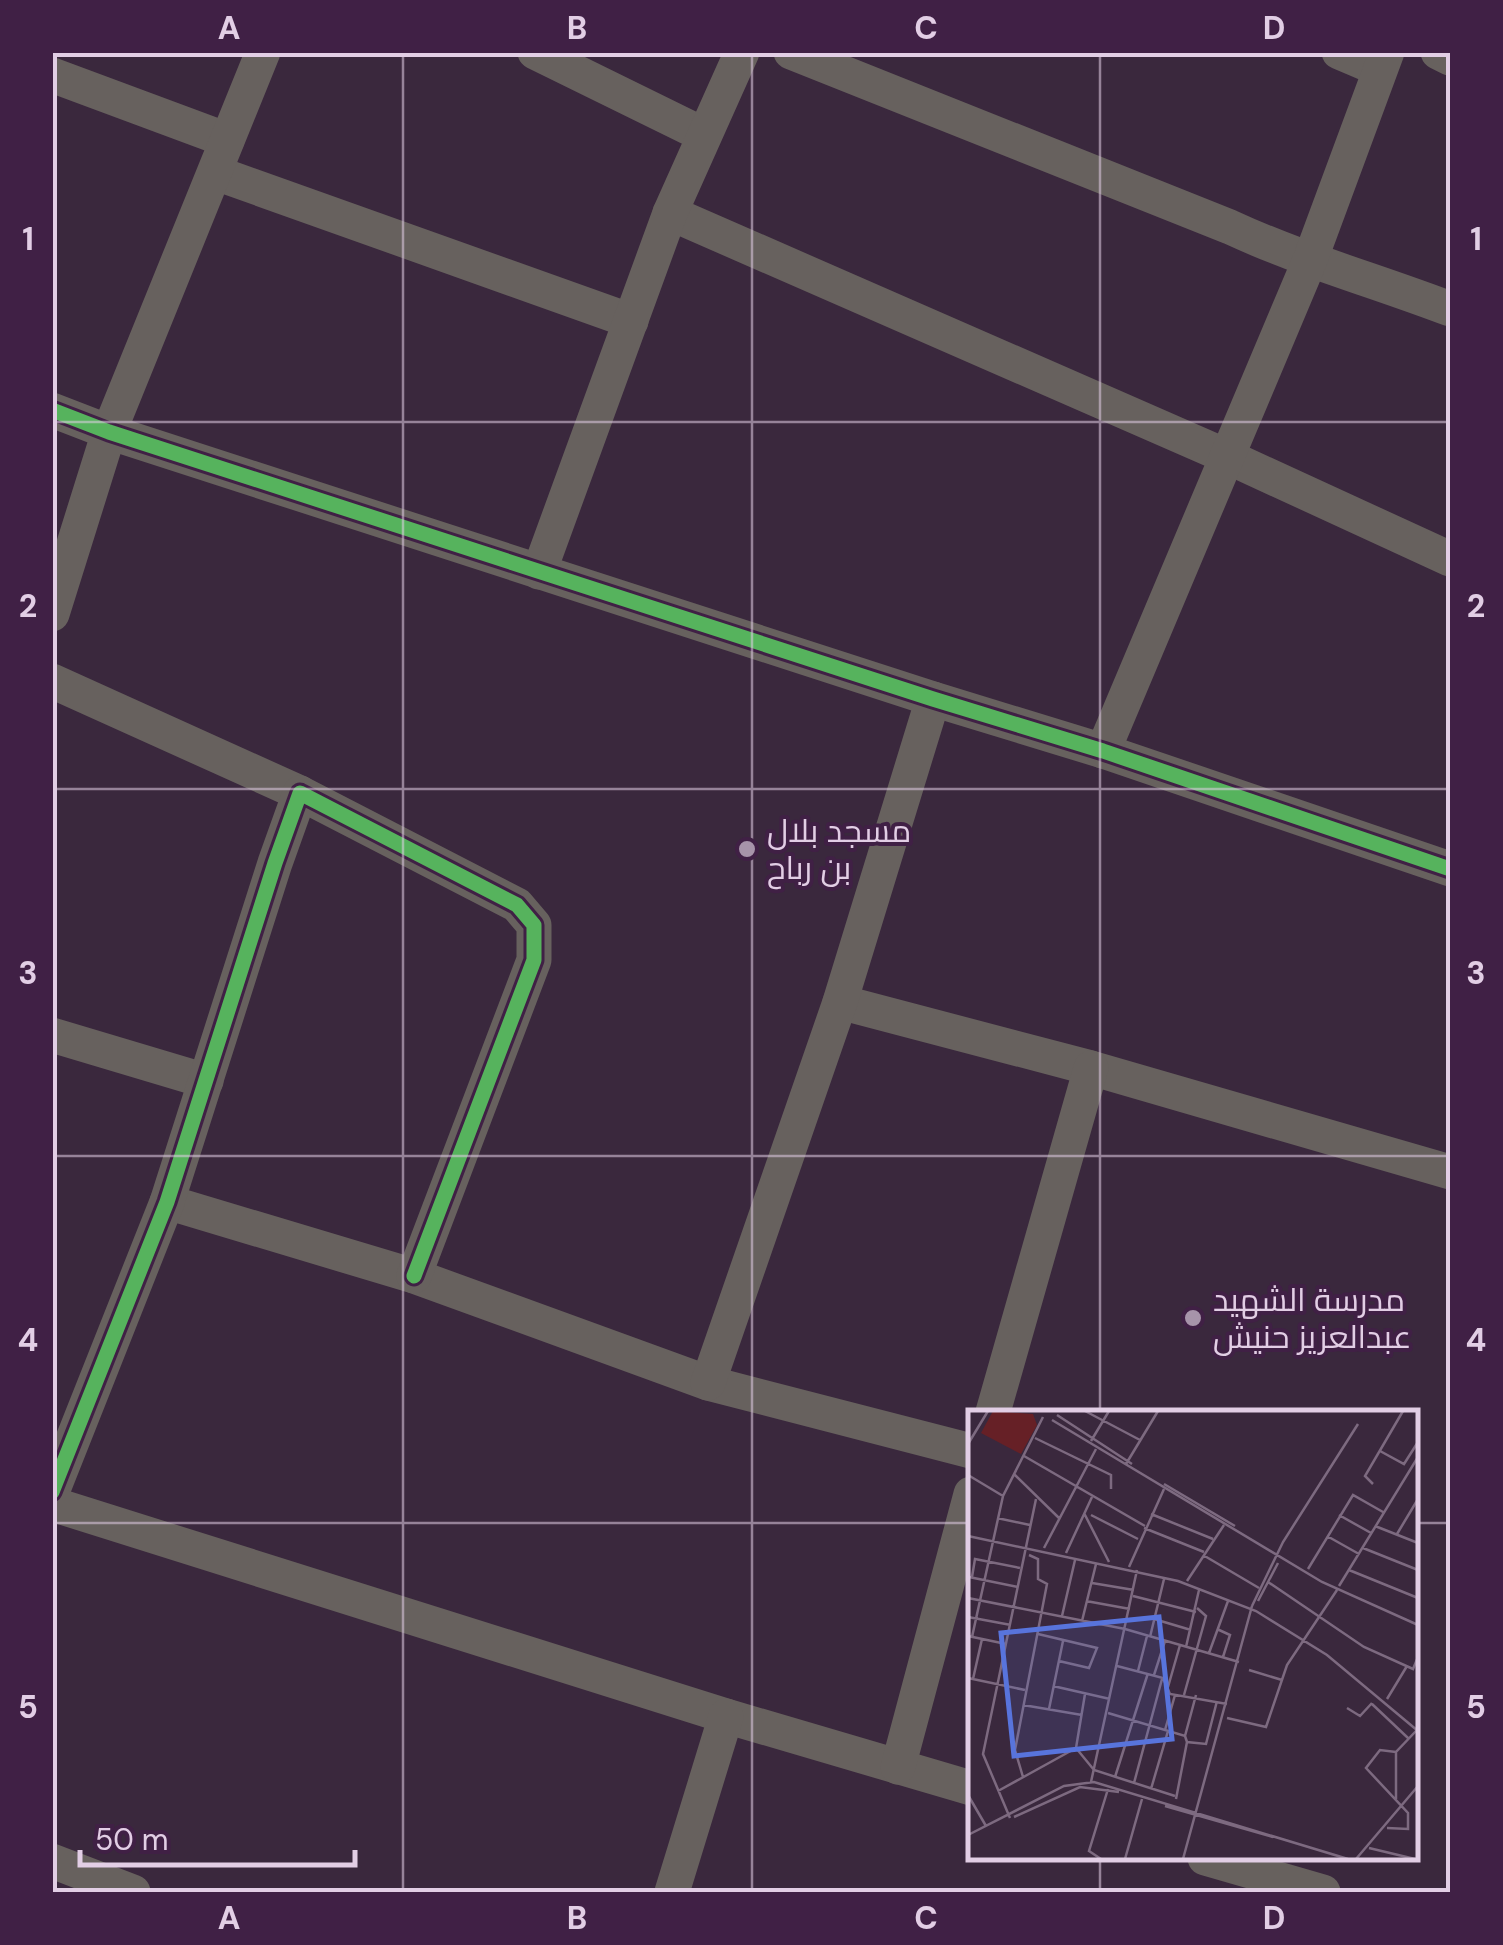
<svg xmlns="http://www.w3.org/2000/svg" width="1503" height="1945" font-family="'DM Sans',Cairo,sans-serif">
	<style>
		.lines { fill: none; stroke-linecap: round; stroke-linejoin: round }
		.street { stroke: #67615e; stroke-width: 35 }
		.cycleway-casing { stroke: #402045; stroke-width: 21 }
		.cycleway { stroke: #56b35d; stroke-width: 15 }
		.grid { fill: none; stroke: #e2cee5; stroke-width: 2.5; stroke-opacity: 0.55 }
		.poi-dot { fill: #a794aa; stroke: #402045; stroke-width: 4 }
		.labels { text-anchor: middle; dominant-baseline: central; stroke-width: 8; stroke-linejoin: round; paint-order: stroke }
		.poi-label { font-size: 32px; fill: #e2cee5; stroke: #402045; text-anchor: start }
		.inset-road { fill: none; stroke: #7d6a80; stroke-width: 2.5 }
		.view { fill: #5874dc; fill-opacity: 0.15; stroke: #5874dc; stroke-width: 5 }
		.inset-edge { fill: none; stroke: #e2cee5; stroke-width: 5 }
		.neatline { fill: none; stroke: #e2cee5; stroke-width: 4 }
		.grid-label { font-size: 32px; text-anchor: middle; font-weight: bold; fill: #e2cee5 }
	</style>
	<rect width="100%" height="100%" fill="#3a283d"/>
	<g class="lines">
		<!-- street -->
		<g class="street">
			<polyline points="535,52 704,135"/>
			<path d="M791,52L1230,227C1301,260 1377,281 1450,309"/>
			<polyline points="1339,52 1379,69"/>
			<polyline points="1438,52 1450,58"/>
			<polyline points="52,75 227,140"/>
			<polyline points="216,173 631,321"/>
			<polyline points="670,213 1226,456 1450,559"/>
			<polyline points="52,410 109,432 933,699 1103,751 1450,869"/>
			<polyline points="539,572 670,213 742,52"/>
			<polyline points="52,614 109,432 263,52"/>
			<polyline points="52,681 300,793"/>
			<polyline points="1103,751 1310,260 1387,52"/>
			<polyline points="840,1002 1091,1068 1450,1172"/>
			<polyline points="52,1035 206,1081"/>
			<polyline points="167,1202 414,1276 708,1383 971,1451"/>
			<polyline points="708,1383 840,1002 933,699"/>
			<polyline points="993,1412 1091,1068"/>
			<polyline points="52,1492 167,1202 275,863 300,793 517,905 534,925 534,960 414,1276"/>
			<polyline points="52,1504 726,1716 971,1788"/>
			<polyline points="898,1767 971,1494"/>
			<polyline points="1205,1858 1323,1892"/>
			<polyline points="52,1861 133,1892"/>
			<polyline points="672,1892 726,1716"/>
		</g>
		<!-- cycleway casing -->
		<g class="cycleway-casing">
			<g id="cycleway">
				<polyline points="52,410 109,432 933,699 1103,751 1450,869"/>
				<polyline points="52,1492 167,1202 275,863 300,793 517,905 534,925 534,960 414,1276"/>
			</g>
		</g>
		<!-- cycleway -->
		<use href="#cycleway" class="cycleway"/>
	</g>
	<!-- grid -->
	<path class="grid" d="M403,52V1892M752,52V1892M1100,52V1412M52,422H1450M52,789H1450M52,1156H1450M52,1523H971M1416,1523H1450M1100,1858V1892"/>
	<!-- markers -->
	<g class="poi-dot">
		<circle cx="747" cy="849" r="10"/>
		<circle cx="1193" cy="1318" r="10"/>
	</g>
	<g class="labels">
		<!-- poi labels -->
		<g class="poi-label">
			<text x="767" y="831">مسجد بلال<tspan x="767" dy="37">بن رباح</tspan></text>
			<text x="1213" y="1300">مدرسة الشهيد<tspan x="1213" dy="37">عبدالعزيز حنيش</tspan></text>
		</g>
	</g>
	<!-- overview -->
	<g transform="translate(968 1410)">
		<rect width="450" height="450" fill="#3a283d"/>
		<path d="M25,1L65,4L69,15L53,44L13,23Z" fill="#662026"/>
		<path class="inset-road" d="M117,1L172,30M89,5L164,54M84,10L354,172L450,215M67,28L143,65V79M123,31L141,1M0,34L20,1M412,41L436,54L450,32M56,46L177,116M158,54L190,1M46,64L92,109M0,65L35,86M196,74L267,116M405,74L397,66L435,1M116,103L141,152M183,104L245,129M123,105L170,129M371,105L403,123M29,108L62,115M407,116L450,133M176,118L236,142M429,124L450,89M0,126L210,171L288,201L359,245L450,321M359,126L391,144M76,138L128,39M395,138L450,160M98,143L124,87M235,145L291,178M161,157L196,79M340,159L385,85L415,102M381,160L450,188M1,167L50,177M4,167L7,149L52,158M219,171L256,115M300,172L396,237L445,259L450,247M124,173L166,180M371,176L450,47M165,186L228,202M0,188L157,219L271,252M118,191L162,199M290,191L310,153M284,196L315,132L390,14M94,206L107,150M0,207L43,215M186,209L223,220M114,211L128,154M249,219L262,225L255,247M70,224L129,238L121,258L91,251M0,226L38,234M4,227L35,86L75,7M182,227L196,169M218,237L231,180M241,243L260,191M149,256L195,268L202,284L259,294M281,260L314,270M170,261L179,226M186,265L197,231M0,268L57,280M5,269L14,229M85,276L142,289M200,277L212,235M216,285L238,206L229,198M419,289L439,256M404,294L440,328M55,295L114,305M379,298L392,306L404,293M81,299L95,231M140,303L217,326L228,285M259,308L298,317L319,255L369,180M197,320L207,285M217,326L219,332L238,334L249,291M108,338L117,284M55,367L47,340L79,174L70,169V149L61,145M147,367L180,263M123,372L169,160M166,373L194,269M183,379L200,321M30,381L108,338L126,360L207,386M0,385L18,416M208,389L219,332M428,389V342L448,321M197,396L305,427M46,407L112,377L151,382M42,408L15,344L68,89M419,418L440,419V403L398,358L412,340L428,342M0,425L96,376L126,372L380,449M401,438L447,449M133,449L121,441L140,379M157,449L174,389M215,449L284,196M388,449L450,376"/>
		<path class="view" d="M191,207L204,329L46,346L33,223Z"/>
		<rect width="450" height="450" class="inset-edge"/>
	</g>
	<!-- border -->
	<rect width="1503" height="1945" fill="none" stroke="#402045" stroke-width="110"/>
	<!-- scale -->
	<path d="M80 1850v15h275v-15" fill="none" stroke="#e2cee5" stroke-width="5"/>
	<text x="95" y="1850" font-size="30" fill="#e2cee5" stroke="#402045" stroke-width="8" paint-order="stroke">50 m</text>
	<rect x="55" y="55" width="1393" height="1835" class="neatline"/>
	<g class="grid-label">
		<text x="229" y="39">A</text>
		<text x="577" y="39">B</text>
		<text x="926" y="39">C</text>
		<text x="1274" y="39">D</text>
		<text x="28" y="250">1</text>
		<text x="1476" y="250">1</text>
		<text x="28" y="617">2</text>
		<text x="1476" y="617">2</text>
		<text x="28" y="984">3</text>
		<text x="1476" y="984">3</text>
		<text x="28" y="1351">4</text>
		<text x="1476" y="1351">4</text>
		<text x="28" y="1718">5</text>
		<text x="1476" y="1718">5</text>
		<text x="229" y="1929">A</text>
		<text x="577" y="1929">B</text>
		<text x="926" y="1929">C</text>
		<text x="1274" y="1929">D</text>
	</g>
</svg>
